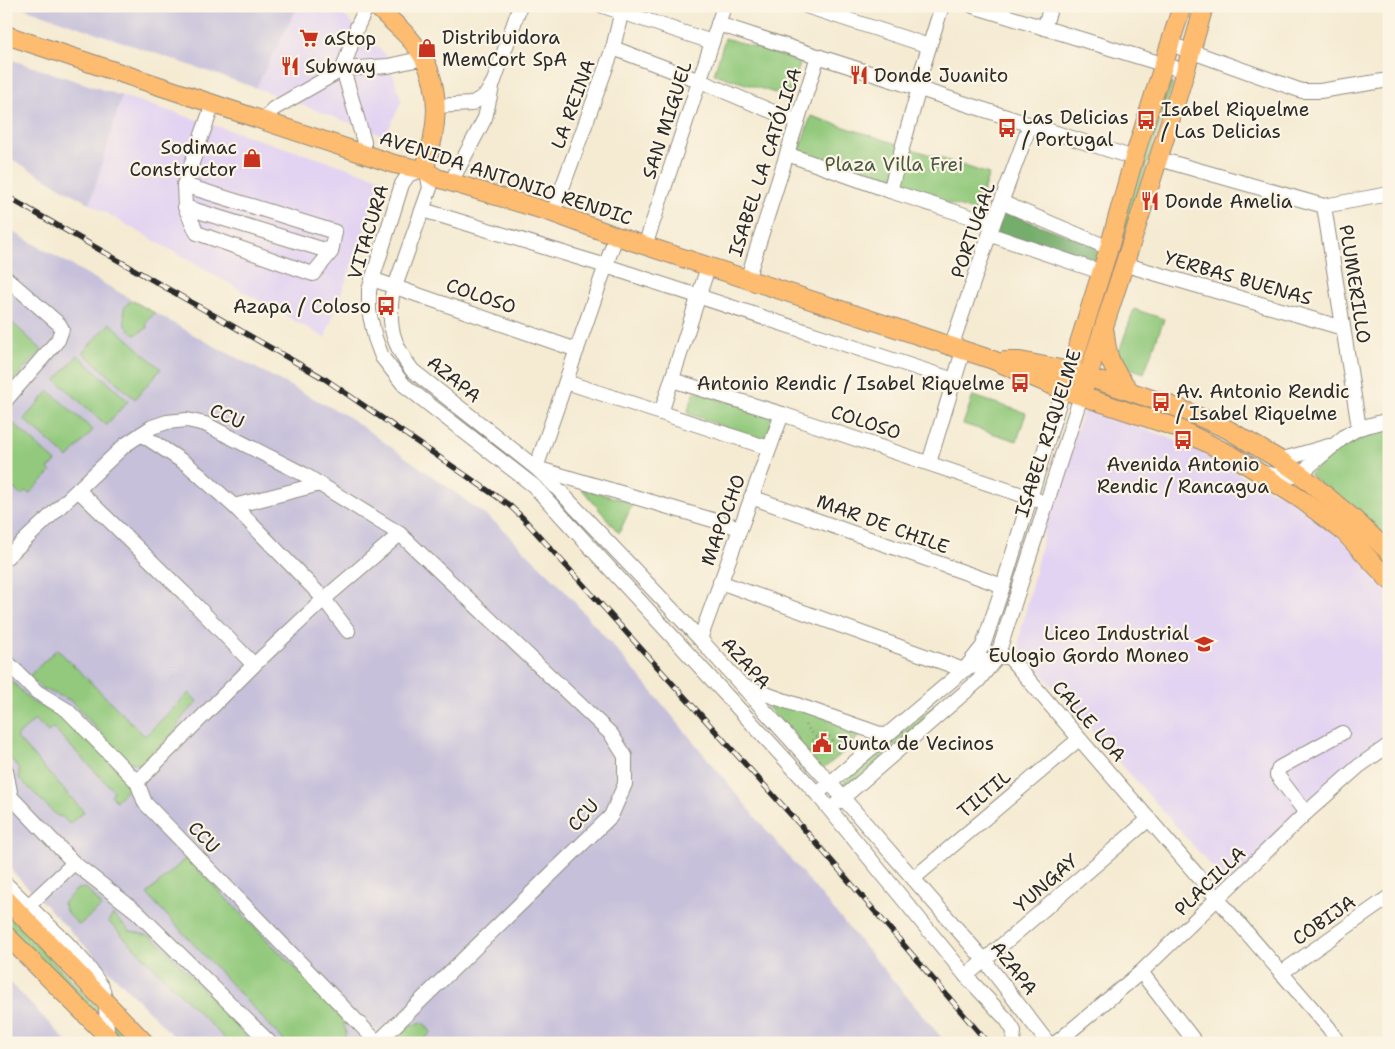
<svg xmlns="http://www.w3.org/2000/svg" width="1395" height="1049" font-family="'Shantell Sans',sans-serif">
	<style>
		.built { fill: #e3d3f2 }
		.industrial { fill: #c6c0da }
		.green { fill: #92c97c; stroke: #5e7a54 }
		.forest { fill: #75ad6c; stroke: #506c4c }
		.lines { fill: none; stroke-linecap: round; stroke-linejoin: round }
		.minor-casing { stroke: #908b7f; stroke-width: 16 }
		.major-casing { stroke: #908b7f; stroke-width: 20 }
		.path { stroke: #908b7f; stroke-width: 2.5; stroke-dasharray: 1 4; stroke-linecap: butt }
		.minor { stroke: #fff; stroke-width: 14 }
		.major { stroke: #febc70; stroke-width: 18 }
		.rail-casing { stroke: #2b2b2b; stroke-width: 5.5 }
		.rail { stroke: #fcf5e5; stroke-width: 4; stroke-dasharray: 11; stroke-linecap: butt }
		.labels { text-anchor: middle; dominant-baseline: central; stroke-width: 4.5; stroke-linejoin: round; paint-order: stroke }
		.poi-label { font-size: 19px; fill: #2b2b2b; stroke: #fcf5e5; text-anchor: start }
		.street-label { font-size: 19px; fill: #2b2b2b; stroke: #fcf5e5 }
		.park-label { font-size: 19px; fill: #4a5a43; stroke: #fcf5e5 }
	</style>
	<rect width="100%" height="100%" fill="#fcf5e5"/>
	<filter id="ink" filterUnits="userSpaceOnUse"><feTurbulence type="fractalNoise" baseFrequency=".02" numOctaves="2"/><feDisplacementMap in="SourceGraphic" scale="10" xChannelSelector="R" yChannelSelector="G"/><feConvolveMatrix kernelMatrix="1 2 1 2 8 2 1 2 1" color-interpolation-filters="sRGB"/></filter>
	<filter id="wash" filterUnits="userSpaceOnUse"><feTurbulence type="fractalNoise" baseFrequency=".0096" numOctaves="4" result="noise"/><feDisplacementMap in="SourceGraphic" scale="20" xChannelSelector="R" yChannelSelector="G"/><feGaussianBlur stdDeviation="1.12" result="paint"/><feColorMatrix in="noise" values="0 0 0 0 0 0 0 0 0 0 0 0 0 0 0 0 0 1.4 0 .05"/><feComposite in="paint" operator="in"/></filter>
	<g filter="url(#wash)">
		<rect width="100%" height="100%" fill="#f5ebd3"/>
		<!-- built -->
		<g class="built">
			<polygon points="298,6 334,6 387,56 402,101 385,136 256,88"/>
			<polygon points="122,96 383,179 325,338 90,204"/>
			<polygon points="1084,409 1170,438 1214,459 1257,485 1301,502 1389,583 1389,742 1227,884 1020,649 1019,640 1050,507"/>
		</g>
		<!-- industrial -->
		<g class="industrial">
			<polygon points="18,6 298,6 256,88"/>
			<polygon points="6,58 122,96 90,204 6,156"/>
			<polygon points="6,228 203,340 347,416 445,485 497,524 557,582 640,677 783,850 946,1043 180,1043 6,865"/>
			<polygon points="6,978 68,1043 6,1043"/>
		</g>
		<!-- green -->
		<g class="green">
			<polygon points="725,38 801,62 788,97 714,74"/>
			<polygon points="1166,82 1173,84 1110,278 1108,263"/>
			<polygon points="811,116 989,174 976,212 798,154"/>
			<polygon points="131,300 155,313 146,322 147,328 135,335 125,325 124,308"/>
			<polygon points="1134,309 1164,319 1144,373 1115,363"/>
			<polygon points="6,317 42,350 6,388"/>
			<polygon points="110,323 161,369 135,399 83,352"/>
			<polygon points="78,355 128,401 106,425 56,380"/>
			<polygon points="49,391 93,430 68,458 24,419"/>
			<polygon points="695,391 773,416 766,442 687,413"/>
			<polygon points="973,396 1026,413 1017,441 963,424"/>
			<polygon points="13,423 56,462 48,469 51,472 29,494 26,491 21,496 14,489 11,491 6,487 6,430"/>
			<polygon points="1389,426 1389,544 1309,474 1348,441 1361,433"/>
			<polygon points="581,488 633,503 619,533"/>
			<polygon points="57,649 145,736 189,693 198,702 184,715 174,732 146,761 139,764 128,762 70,700 41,688 29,676"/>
			<polygon points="6,675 32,702 67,718 117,769 128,789 116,801 111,795 114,791 53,728 48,732 35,720 16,737 84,812 69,824 63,817 57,816 19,778 19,769 6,753"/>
			<polygon points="962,682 967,686 849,786 844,782"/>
			<polygon points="759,697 865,730 845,751 822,770"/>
			<polygon points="186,858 315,988 343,1021 346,1032 344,1043 286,1043 147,894"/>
			<polygon points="86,888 102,906 79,925 67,913 63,903 77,889"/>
			<polygon points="6,913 132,1043 118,1043 6,927"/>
			<polygon points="113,915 130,931 151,936 164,947 252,1043 229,1043 108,921"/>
			<polygon points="423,1022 431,1032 422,1043 391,1043 412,1025"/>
		</g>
		<!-- forest -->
		<polygon class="forest" points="1004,212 1099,247 1093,263 996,234"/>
	</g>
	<g filter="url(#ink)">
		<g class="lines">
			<!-- minor casing -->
			<g class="minor-casing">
				<g id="minor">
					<polyline points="603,6 712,42"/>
					<polyline points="806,6 929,46"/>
					<polyline points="973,6 1185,71"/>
					<polyline points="718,24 1134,158"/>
					<polyline points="1044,28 1051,6"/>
					<polyline points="1170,44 1302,91 1320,91 1389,80"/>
					<polyline points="613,48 700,81 797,122"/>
					<polyline points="437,106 471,104 486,95 494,81 520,6"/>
					<polyline points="264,121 273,109 343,69 388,66 424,58"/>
					<polyline points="364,153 364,142 343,69 357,27 367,6"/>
					<polyline points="787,154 890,191 993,224"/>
					<polyline points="1159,159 1324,206 1389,194"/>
					<polyline points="451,182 485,118 492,87"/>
					<polyline points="184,185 335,232 331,252"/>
					<polyline points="890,191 919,88 919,79 942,6"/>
					<polyline points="1001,202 1109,248"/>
					<polyline points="1324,206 1359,428"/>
					<polyline points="185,207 331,252 313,274 197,233 185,207 184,185 213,104"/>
					<polyline points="422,211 426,211 606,266 954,380"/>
					<polyline points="553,213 613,48 623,6"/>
					<polyline points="991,235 1101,272"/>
					<polyline points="616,236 536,468 740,528"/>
					<polyline points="645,246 724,6"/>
					<polyline points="1123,264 1343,328"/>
					<polyline points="6,278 59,324 62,329 58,340 6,400"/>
					<polyline points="372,279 577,350"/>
					<polyline points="747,280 818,56"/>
					<polyline points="951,347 993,224 1030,125"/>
					<polyline points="672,380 782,414 1037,500"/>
					<polyline points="566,382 769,448"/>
					<polyline points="661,413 708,267"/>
					<polyline points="141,434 188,465 234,506 324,599 348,631"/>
					<polyline points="1280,460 1329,446"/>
					<polyline points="929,463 963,351"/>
					<path d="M1263,473C1276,475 1288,480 1300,474L1345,436L1359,428L1389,420"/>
					<polyline points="78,490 184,593 254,665"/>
					<polyline points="751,497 1003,586"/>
					<polyline points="234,506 320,484"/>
					<polyline points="6,558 125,445 152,427 167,422 187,420 205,424 305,475 400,534 611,734 625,756 625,784 611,816 377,1043"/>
					<polyline points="720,582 964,670 997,657 1009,657 1329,1028 1338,1043"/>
					<polyline points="700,639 782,414"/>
					<polyline points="6,661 37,692 67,710 137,782 145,803 377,1042"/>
					<polyline points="743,686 886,736"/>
					<polyline points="6,771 11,797 74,863 137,912 270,1043"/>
					<polyline points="137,782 254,665 324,599 400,534"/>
					<polyline points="824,788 964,670 983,646 1003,586 1063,390"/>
					<polyline points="837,803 978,681 997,657 1081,396"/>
					<polyline points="1306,813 1277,775 1279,768 1342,733"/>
					<polyline points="914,878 1079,739"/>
					<polyline points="6,884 66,942 86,964 102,987 106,1003 107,1035 99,1043"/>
					<polyline points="28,906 74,863"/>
					<polyline points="1141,972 1196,1043"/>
					<polyline points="1281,973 1389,897"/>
					<polyline points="966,976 1149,819"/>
					<path d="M1013,1043L1014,1031L1007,1020L966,976L817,794L534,486L404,385L382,357L375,338L369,311V290L402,184L409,174L424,170L428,177L430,188L392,295C388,328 393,344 412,370L536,468L553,484L700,639L830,783L985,961L1048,1043"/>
					<polyline points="1056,1043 1141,972 1306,813 1359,766 1389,745"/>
				</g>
			</g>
			<!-- major casing -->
			<g class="major-casing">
				<g id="major">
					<path d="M376,6C392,22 412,37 423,57C443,93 437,133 424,170"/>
					<polyline points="6,35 394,164 424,170 437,178 553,213 616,236 993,360 1063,390 1175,427 1233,456 1302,500 1344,532 1389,580"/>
					<path d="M1105,333C1107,360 1113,370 1130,391"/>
					<polyline points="1005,361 1020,361 1070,371 1181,409 1227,429 1280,460 1300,474 1355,520 1389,552"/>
					<polyline points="1067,381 1109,248 1134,158 1182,6"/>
					<path d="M1084,388C1125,261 1168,135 1204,6"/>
					<polyline points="6,899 145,1043"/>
					<polyline points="6,935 114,1043"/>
				</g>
			</g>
			<!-- path -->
			<g class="path">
				<polyline points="805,725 816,737 810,743"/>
				<polyline points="816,737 824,733 827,734 842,750 854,739"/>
			</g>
			<!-- minor -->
			<use href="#minor" class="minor"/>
			<!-- major -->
			<use href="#major" class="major"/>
			<!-- rail casing -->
			<g class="rail-casing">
				<polyline id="rail" points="6,196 325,379 509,505 523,518 811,837 988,1043"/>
			</g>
			<!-- rail -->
			<use href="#rail" class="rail"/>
		</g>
	</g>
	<!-- icons -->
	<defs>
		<g id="supermarket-bare" transform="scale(1.5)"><path d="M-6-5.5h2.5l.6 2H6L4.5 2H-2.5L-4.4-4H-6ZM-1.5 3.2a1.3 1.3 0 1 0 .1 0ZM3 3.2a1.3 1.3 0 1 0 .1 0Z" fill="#c8321e" stroke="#fcf5e5" stroke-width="2.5" paint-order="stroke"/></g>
		<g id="shop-bare" transform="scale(1.5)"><path d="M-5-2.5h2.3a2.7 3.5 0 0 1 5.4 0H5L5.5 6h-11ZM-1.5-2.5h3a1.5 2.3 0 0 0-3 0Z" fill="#c8321e" stroke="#fcf5e5" stroke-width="2.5" paint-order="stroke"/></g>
		<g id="restaurant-bare" transform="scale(1.5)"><path d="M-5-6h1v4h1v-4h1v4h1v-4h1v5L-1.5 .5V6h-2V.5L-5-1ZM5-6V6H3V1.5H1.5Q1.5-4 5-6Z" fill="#c8321e" stroke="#fcf5e5" stroke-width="2.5" paint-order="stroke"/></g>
		<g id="bus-bare" transform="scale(1.5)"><path d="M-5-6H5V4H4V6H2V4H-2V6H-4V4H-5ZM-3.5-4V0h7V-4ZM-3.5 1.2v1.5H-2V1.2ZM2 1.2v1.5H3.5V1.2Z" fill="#c8321e" stroke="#fcf5e5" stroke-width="2.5" paint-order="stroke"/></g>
		<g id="school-bare" transform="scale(1.5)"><path d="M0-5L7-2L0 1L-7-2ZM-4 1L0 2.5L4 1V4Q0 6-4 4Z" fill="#c8321e" stroke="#fcf5e5" stroke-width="2.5" paint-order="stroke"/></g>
		<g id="civic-bare" transform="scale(1.5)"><path d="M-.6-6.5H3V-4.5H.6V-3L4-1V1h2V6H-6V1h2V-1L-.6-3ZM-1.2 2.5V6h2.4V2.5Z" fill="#c8321e" stroke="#fcf5e5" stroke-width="2.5" paint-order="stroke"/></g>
	</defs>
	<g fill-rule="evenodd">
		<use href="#supermarket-bare" x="309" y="38"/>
		<use href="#shop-bare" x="427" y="48"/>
		<use href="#restaurant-bare" x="290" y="66"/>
		<use href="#restaurant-bare" x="859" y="75"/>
		<use href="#bus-bare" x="1146" y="120"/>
		<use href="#bus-bare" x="1007" y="128"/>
		<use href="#shop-bare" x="252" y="158"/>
		<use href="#restaurant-bare" x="1150" y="201"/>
		<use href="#bus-bare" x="386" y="306"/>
		<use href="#bus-bare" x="1020" y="383"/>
		<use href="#bus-bare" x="1161" y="402"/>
		<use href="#bus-bare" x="1183" y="440"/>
		<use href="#school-bare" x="1204" y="644"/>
		<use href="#civic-bare" x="822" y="743"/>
	</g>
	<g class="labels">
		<!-- poi labels -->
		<g class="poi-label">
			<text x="442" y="37">Distribuidora<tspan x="442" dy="22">MemCort SpA</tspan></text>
			<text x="324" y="38">aStop</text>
			<text x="305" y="66">Subway</text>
			<text x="874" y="75">Donde Juanito</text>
			<text x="1161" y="109">Isabel Riquelme<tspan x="1161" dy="22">/ Las Delicias</tspan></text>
			<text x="1022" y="117">Las Delicias<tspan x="1022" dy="22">/ Portugal</tspan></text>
			<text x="237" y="147" text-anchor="end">Sodimac<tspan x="237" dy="22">Constructor</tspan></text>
			<text x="1165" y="201">Donde Amelia</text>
			<text x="371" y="306" text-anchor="end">Azapa / Coloso</text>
			<text x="1005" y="383" text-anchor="end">Antonio Rendic / Isabel Riquelme</text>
			<text x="1176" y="391">Av. Antonio Rendic<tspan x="1176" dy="22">/ Isabel Riquelme</tspan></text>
			<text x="1183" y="464" text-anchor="middle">Avenida Antonio<tspan x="1183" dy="22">Rendic / Rancagua</tspan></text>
			<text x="1189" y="633" text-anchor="end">Liceo Industrial<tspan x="1189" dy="22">Eulogio Gordo Moneo</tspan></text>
			<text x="837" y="743">Junta de Vecinos</text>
		</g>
		<!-- street labels -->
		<g class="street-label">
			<text transform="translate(573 104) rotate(-70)">LA REINA</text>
			<text transform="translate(667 120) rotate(-72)">SAN MIGUEL</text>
			<text transform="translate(765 162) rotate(-72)">ISABEL LA CATÓLICA</text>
			<text transform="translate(506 178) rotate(18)">AVENIDA ANTONIO RENDIC</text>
			<text transform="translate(973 230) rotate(-71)">PORTUGAL</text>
			<text transform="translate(368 232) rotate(-73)">VITACURA</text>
			<text transform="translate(1238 278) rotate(16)">YERBAS BUENAS</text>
			<text transform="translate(1355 284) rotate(81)">PLUMERILLO</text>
			<text transform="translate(481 296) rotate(19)">COLOSO</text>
			<text transform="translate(454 379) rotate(39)">AZAPA</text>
			<text transform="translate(227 416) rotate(24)">CCU</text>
			<text transform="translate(866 422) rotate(18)">COLOSO</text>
			<text transform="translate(1048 433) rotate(-72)">ISABEL RIQUELME</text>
			<text transform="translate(723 520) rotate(-70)">MAPOCHO</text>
			<text transform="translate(883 524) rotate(20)">MAR DE CHILE</text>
			<text transform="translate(746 663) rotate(48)">AZAPA</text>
			<text transform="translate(1089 721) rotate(49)">CALLE LOA</text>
			<text transform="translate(984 794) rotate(-40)">TILTIL</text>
			<text transform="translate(583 815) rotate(-48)">CCU</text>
			<text transform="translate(204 837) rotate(46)">CCU</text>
			<text transform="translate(1210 881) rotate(-44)">PLACILLA</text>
			<text transform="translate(1046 883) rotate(-41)">YUNGAY</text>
			<text transform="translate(1324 920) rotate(-35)">COBIJA</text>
			<text transform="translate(1014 968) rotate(52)">AZAPA</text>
		</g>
		<!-- park labels -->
		<g class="park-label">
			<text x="894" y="164">Plaza Villa Frei</text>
		</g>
	</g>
	<!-- margin -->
	<rect width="1395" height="1049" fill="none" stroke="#fcf5e5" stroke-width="25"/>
</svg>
